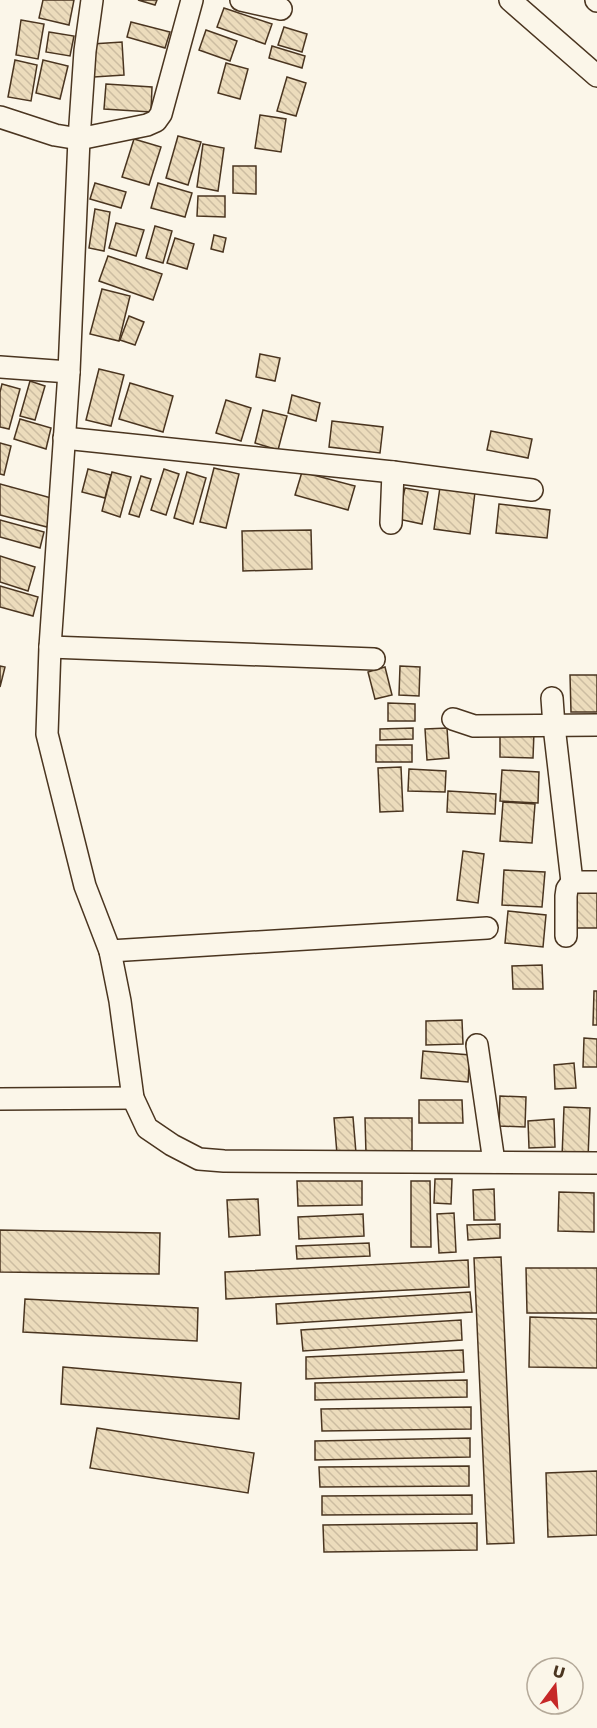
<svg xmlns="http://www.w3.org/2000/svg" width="597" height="1728" font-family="'Golos Text',sans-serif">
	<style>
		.building { fill: url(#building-back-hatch); stroke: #4a3520; stroke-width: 1.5 }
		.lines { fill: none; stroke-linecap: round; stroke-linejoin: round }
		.street-casing { stroke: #4a3520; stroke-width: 24 }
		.street { stroke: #fbf6e9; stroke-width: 21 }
	</style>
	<defs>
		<pattern id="building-back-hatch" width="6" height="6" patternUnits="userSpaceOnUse" patternTransform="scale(1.5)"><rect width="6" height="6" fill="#ecdcbc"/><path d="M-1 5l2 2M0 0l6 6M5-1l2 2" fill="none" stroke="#ccbda1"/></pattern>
	</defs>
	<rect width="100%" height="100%" fill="#fbf6e9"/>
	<!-- building -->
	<g class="building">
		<polygon points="43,0 74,0 69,25 39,18"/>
		<polygon points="138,0 157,0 155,5"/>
		<polygon points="224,8 272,24 265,44 217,27"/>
		<polygon points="21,20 44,24 38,59 16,55"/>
		<polygon points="131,22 170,32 165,48 127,37"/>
		<polygon points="284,27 307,34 302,52 278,45"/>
		<polygon points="206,30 237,41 230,61 199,50"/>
		<polygon points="49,32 74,36 70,56 46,52"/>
		<polygon points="122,42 124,75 94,77 92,44"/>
		<polygon points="272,46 305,56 302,68 269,58"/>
		<polygon points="15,60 37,65 31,101 8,97"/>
		<polygon points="43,60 68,66 60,99 36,93"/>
		<polygon points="226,63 248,69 240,99 218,93"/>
		<polygon points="287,77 306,83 296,116 277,111"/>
		<polygon points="106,84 152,87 151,112 104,109"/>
		<polygon points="260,115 286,119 281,152 255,148"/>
		<polygon points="178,136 201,142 188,185 166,178"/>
		<polygon points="134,139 161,147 149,185 122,177"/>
		<polygon points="203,144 224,148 218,191 197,187"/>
		<polygon points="233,166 256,166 256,194 233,193"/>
		<polygon points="95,183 126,192 121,208 90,199"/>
		<polygon points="158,183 192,193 185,217 151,208"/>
		<polygon points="198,196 225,196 225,217 197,216"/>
		<polygon points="95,209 110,212 104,251 89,248"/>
		<polygon points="116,223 144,230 136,256 109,248"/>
		<polygon points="155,226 172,231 163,263 146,258"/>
		<polygon points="214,235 226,238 223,252 211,249"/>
		<polygon points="175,238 194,244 187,269 167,263"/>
		<polygon points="108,256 162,274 153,300 99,281"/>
		<polygon points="102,289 130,296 119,341 90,334"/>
		<polygon points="129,316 144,322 135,345 120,340"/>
		<polygon points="260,354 280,358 275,381 256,377"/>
		<polygon points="99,369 124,375 111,426 86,420"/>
		<polygon points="30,381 45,386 35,420 20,416"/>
		<polygon points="130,383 173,396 163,432 119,419"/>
		<polygon points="2,384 20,389 9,429 0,427 0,392"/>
		<polygon points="292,395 320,403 316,421 288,413"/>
		<polygon points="226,400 251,408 241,441 216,433"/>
		<polygon points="263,410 287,416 278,450 255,443"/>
		<polygon points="20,419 51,428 46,449 14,439"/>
		<polygon points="332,421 383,427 380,453 329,447"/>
		<polygon points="491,431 532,439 528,458 487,450"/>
		<polygon points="0,443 11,446 4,475 0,474"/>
		<polygon points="214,468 239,474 226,528 200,522"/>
		<polygon points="88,469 111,475 105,498 82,492"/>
		<polygon points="164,469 179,474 166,515 151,510"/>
		<polygon points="112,472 131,477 120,517 102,511"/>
		<polygon points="187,472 206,478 193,524 174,518"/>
		<polygon points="302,472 355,486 348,510 295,495"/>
		<polygon points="141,476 151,479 139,517 129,514"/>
		<polygon points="0,484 55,499 47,527 0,515"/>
		<polygon points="440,487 475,492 470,534 434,529"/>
		<polygon points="405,488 428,492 422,524 398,519"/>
		<polygon points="499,504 550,510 547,538 496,533"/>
		<polygon points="0,520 44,532 40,548 0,537"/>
		<polygon points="311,530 312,569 243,571 242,531"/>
		<polygon points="0,556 35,567 28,591 0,582"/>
		<polygon points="0,586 38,597 33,616 0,607"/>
		<polygon points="0,666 5,667 0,687"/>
		<polygon points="400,666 420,667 419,696 399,695"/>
		<polygon points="385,667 392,695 375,699 368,672"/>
		<polygon points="570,675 597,675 597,712 571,712"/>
		<polygon points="388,703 415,704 415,721 388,721"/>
		<polygon points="413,728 413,739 380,740 380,729"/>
		<polygon points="447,728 449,758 427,760 425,729"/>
		<polygon points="500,731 534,732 533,758 500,757"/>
		<rect x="376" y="745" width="36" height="17"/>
		<polygon points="401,767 403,811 380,812 378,768"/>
		<polygon points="409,769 446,771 445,792 408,791"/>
		<polygon points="502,770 539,772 538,803 500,801"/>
		<polygon points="448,791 496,794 495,814 447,812"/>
		<polygon points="503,802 535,804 532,843 500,841"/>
		<polygon points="463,851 484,854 478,903 457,900"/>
		<polygon points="504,870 545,872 542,907 502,905"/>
		<polygon points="575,893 597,893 597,928 576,928"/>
		<polygon points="508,911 546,915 543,947 505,943"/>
		<polygon points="542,965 543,989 513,989 512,966"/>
		<polygon points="594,991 597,991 597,1025 593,1025"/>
		<polygon points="462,1020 463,1044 426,1045 426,1021"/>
		<polygon points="584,1038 597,1039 597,1067 583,1067"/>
		<polygon points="423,1051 470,1055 468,1082 421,1078"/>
		<polygon points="574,1063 576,1088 555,1089 554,1065"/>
		<polygon points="500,1096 526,1097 525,1127 499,1126"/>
		<polygon points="419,1100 462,1100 463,1123 419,1123"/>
		<polygon points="564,1107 590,1108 588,1158 562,1157"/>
		<polygon points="353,1117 356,1153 337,1154 334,1118"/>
		<polygon points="365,1118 412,1118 412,1154 366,1154"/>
		<polygon points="554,1119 555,1147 529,1148 528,1121"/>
		<polygon points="435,1179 452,1179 451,1204 434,1203"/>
		<polygon points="297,1181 362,1181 362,1205 298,1206"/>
		<polygon points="411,1181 430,1181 431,1247 411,1247"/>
		<polygon points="494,1189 495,1220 474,1220 473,1190"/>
		<polygon points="559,1192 594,1193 594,1232 558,1231"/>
		<polygon points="258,1199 260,1235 229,1237 227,1200"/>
		<polygon points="454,1213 456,1252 439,1253 437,1214"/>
		<polygon points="363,1214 364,1236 299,1239 298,1217"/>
		<polygon points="500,1224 500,1238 468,1240 467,1225"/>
		<polygon points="0,1230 160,1233 159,1274 0,1272"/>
		<polygon points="369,1243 370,1256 297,1259 296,1246"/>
		<polygon points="501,1257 514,1543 487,1544 474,1258"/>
		<polygon points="468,1260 469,1287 226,1299 225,1272"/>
		<polygon points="526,1268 597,1268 597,1313 527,1313"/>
		<polygon points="470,1292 472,1312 277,1324 276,1304"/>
		<polygon points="25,1299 198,1308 197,1341 23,1332"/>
		<polygon points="530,1317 597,1319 597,1368 529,1367"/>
		<polygon points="461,1320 462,1340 303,1351 301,1330"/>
		<polygon points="463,1350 464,1372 306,1379 306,1357"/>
		<polygon points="63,1367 241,1383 239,1419 61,1404"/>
		<polygon points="467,1380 467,1397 315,1400 315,1383"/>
		<polygon points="471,1407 471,1429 322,1431 321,1409"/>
		<polygon points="97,1428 254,1453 248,1493 90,1468"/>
		<polygon points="470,1438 470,1457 315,1460 315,1441"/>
		<polygon points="469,1466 469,1486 320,1487 319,1467"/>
		<polygon points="597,1471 597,1535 548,1537 546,1473"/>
		<polygon points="472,1495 472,1514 322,1515 322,1496"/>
		<polygon points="477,1523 477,1550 324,1552 323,1525"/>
	</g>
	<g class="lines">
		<!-- street casing -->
		<g class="street-casing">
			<g id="street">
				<polyline points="92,0 85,51 79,139 69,372 50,647 47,734 85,886 110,951 120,1001 133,1098 147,1128 172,1145 199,1159 224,1161 597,1163"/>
				<polyline points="241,0 281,9"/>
				<polyline points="510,0 597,76"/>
				<polyline points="596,0 597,1"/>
				<polyline points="0,117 55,135 79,139 147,125 156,121 161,114 192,0"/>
				<polyline points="0,367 69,372"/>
				<polyline points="64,438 393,472 532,490"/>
				<polyline points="391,523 393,472"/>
				<polyline points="50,647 374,659"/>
				<polyline points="552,698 554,726 572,882"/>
				<polyline points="453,719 474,726 597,725"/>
				<polyline points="566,936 566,896 567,889 572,882 597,882"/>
				<polyline points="110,951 487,928"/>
				<polyline points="477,1045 494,1162"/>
				<polyline points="0,1099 133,1098"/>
			</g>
		</g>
		<!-- street -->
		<use href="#street" class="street"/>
	</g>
	<!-- north arrow -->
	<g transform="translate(555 1686) rotate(16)"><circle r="28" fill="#fbf6e9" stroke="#b4a999" stroke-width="1.5"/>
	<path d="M0-4.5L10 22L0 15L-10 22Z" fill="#c62828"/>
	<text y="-9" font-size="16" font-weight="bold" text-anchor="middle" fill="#4a3520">U</text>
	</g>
</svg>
